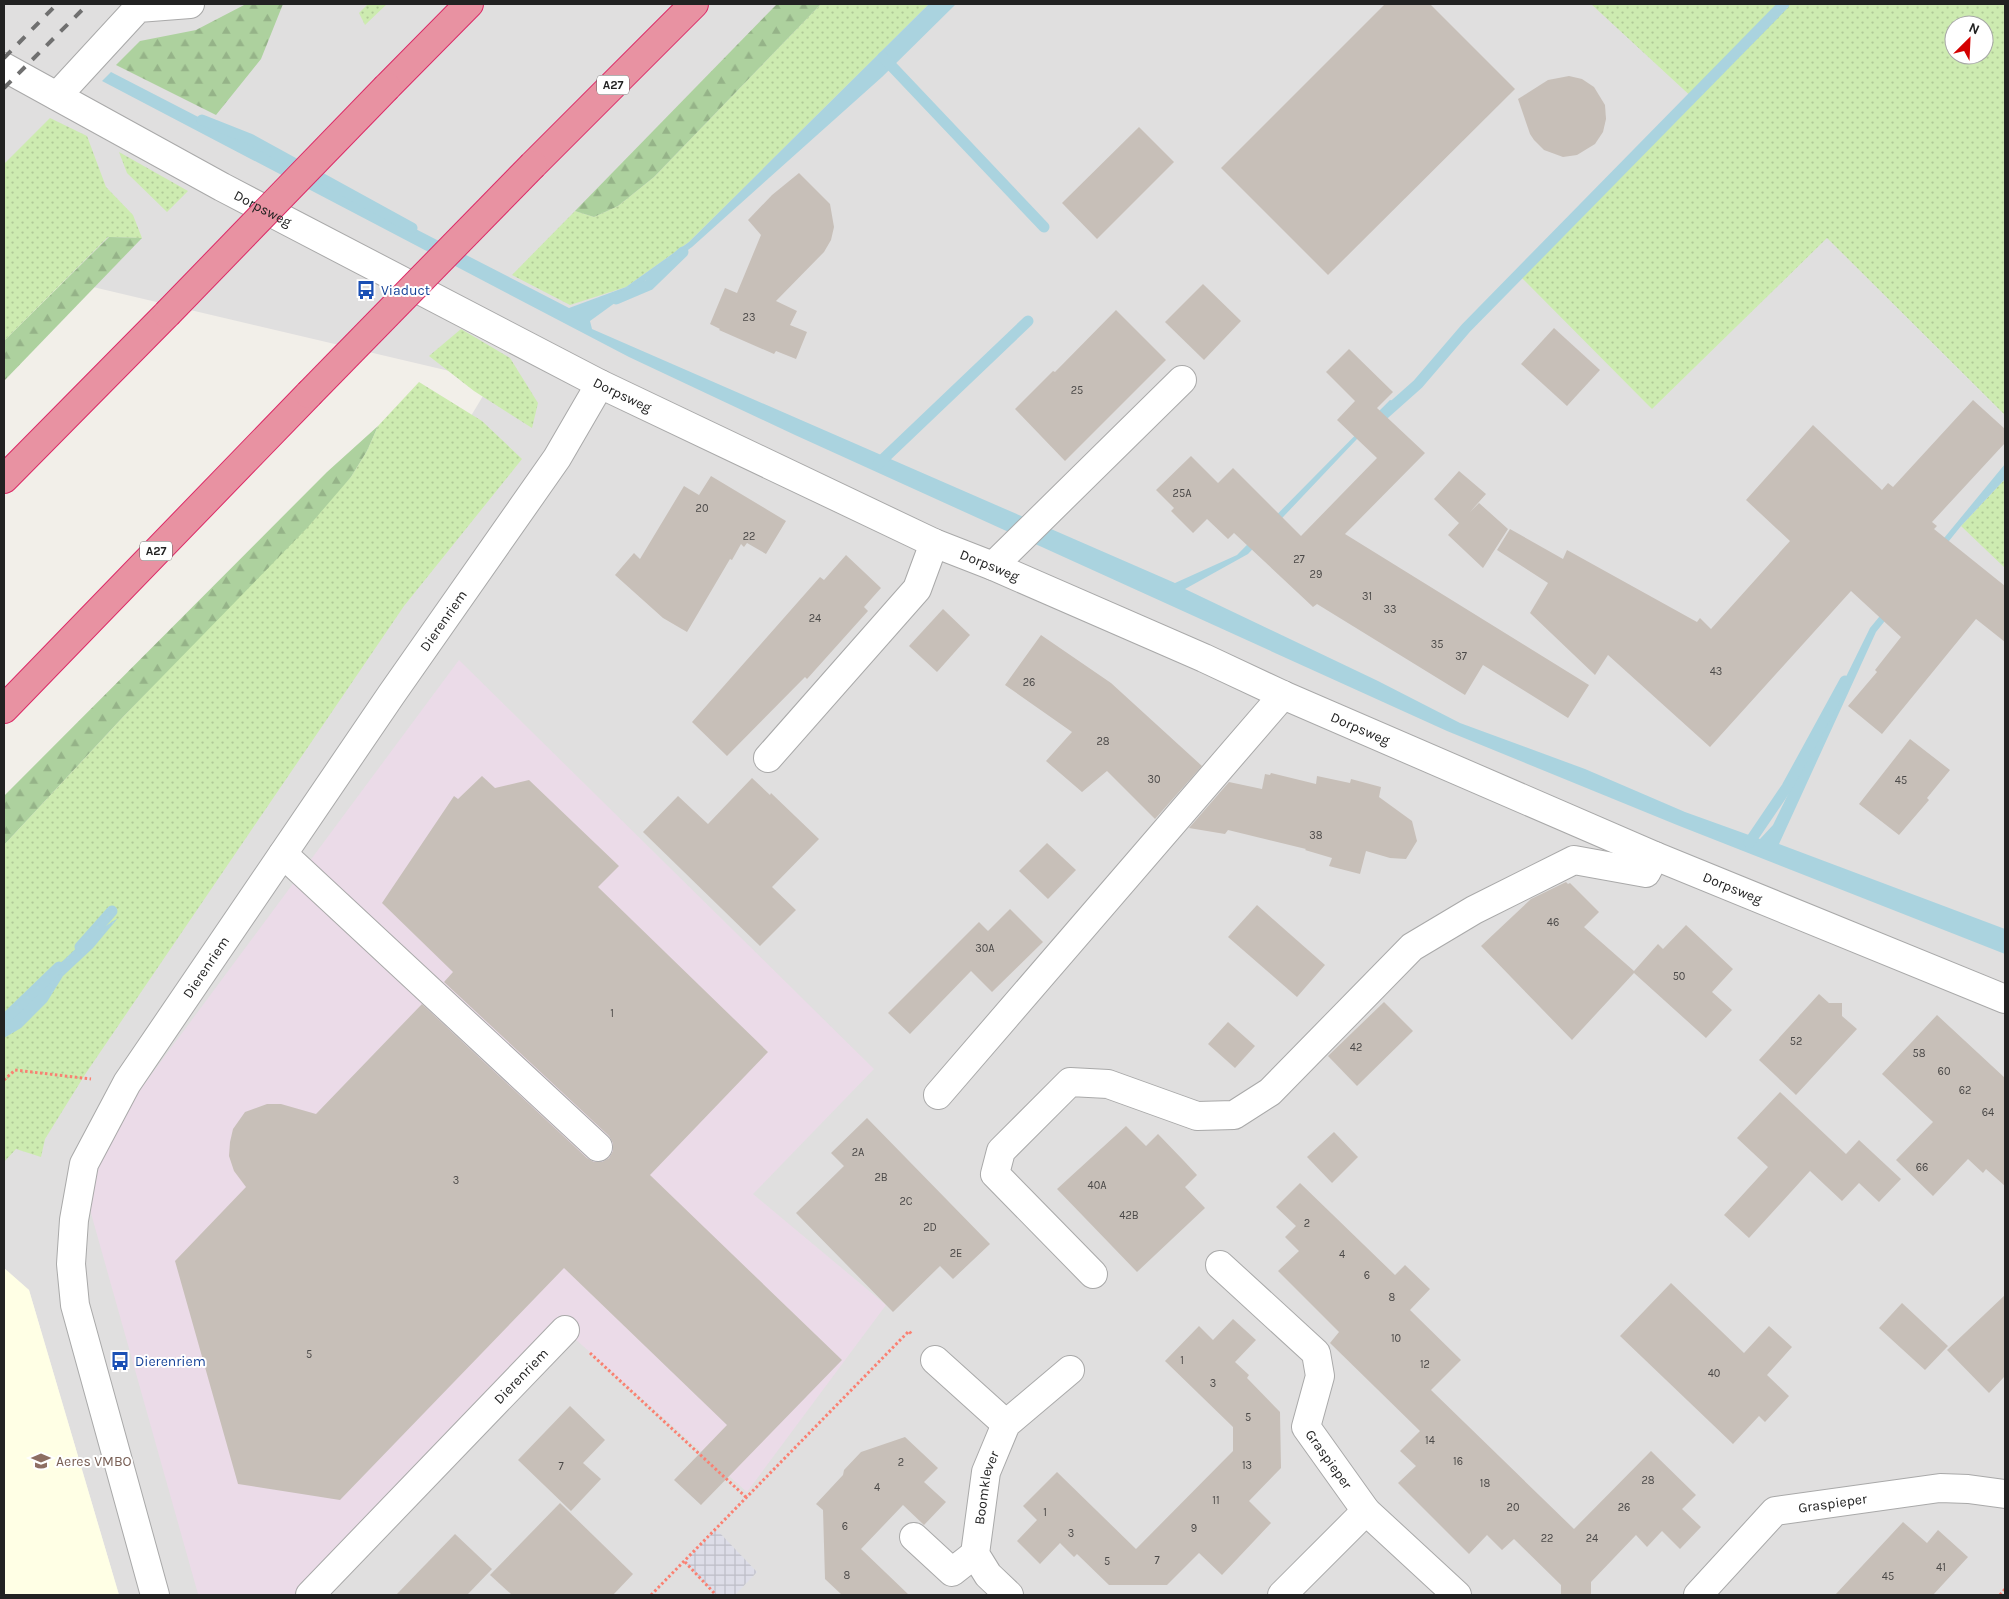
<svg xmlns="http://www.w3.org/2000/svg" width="2009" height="1599" font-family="Karla,sans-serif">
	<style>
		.residential { fill: #e0dfdf }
		.industrial { fill: #ebdbe8 }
		.education { fill: #ffffe5 }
		.grass { fill: url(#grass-dots); fill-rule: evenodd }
		.forest { fill: url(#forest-firs) }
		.plaza { fill: url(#plaza-grid) }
		.water { fill: #aad3df }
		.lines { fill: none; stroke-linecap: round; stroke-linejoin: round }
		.stream { stroke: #aad3df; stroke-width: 11 }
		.building { fill: #c7bfb8 }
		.minor-casing { stroke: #a9a9a9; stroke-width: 30 }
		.highway-casing { stroke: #dc2a67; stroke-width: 30 }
		.path { stroke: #fa8072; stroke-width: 3; stroke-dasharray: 2.5 2.5; stroke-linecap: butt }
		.minor { stroke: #fff; stroke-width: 28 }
		.highway { stroke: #e892a2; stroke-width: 28 }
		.rail { stroke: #707070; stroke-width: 4; stroke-dasharray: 10 10; stroke-linecap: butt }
		.highway-bridge-casing { stroke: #dc2a67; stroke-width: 30; stroke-linecap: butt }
		.highway-bridge { stroke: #e892a2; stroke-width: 28 }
		.labels { text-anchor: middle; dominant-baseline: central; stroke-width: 4; stroke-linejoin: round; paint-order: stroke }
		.number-label { font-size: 11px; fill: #4b4948 }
		.shield { fill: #fff; stroke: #646464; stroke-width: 1 }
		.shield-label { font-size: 12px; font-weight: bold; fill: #222 }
		.street-label { font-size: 14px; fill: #222; stroke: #fff }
		.transit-label { font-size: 14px; fill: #164399; stroke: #fff; text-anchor: start }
		.education-label { font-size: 14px; fill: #785e54; stroke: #fff; text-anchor: start }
	</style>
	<defs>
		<pattern id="grass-dots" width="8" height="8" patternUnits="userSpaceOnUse" patternTransform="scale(1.25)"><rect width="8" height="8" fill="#cdebb0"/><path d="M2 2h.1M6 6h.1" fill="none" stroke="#b0c997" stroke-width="1.8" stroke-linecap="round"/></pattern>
		<pattern id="forest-firs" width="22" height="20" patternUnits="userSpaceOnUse" patternTransform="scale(1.25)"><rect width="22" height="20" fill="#add19e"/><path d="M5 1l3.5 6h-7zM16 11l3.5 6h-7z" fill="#95b388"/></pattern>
		<pattern id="plaza-grid" width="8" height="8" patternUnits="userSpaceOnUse" patternTransform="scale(1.25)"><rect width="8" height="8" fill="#dddde8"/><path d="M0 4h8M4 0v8" fill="none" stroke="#bdbdc7"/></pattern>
	</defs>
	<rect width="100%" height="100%" fill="#f2efe9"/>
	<!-- residential -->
	<polygon class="residential" points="4,4 1765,4 2005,374 2005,1595 119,1595 29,1290 4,1268 4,1126 323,662 492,381 4,266"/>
	<!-- industrial -->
	<polygon class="industrial" points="459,660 874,1069 753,1194 886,1305 747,1492 565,1330 310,1595 200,1595 198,1594 85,1192 119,1118"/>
	<!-- education -->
	<polygon class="education" points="4,1268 29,1290 119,1595 4,1595"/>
	<!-- grass -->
	<g class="grass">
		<polygon points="368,4 387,4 365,25 359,13"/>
		<polygon points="821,4 929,4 689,242 626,287 570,305 512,275 575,211 594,217 618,206 654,177"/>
		<path d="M1591,4H2005V415L1827,238L1652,409L1521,277L1696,101ZM1954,25H1984V55H1954Z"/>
		<polygon points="50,118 87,136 106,187 133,215 142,238 108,237 4,341 4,164"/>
		<polygon points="119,152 188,191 167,212 127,173"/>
		<polygon points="461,329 510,358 538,403 532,428 474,391 429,356"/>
		<polygon points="419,382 482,421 522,459 404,606 86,1073 45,1139 41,1157 16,1149 4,1162 4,845 123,717 351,477 367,451 378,426"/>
		<polygon points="2005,479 2005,568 1961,526"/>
	</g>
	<!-- forest -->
	<g class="forest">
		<polygon points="246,4 283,4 261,59 216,115 116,65 140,41 196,30"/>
		<polygon points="777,4 821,4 654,177 618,206 594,217 575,211"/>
		<polygon points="109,237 142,238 4,381 4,341"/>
		<polygon points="378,426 367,451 351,477 308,527 123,717 4,845 4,796 327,472"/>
	</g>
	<!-- plaza -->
	<polygon class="plaza" points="716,1529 757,1572 735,1595 716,1595 685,1562"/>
	<!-- water -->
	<g class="water">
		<polygon points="929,4 956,4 882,77 692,247 590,321 592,329 1175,583 1237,555 1390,400 1393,401 1248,554 1185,589 1378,681 1460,723 1585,769 1685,812 1760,839 1773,825 1870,628 2005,464 2005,479 1961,526 1876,632 1779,844 2005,929 2005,954 1677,825 1447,731 795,435 629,357 102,81 111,72 569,308 626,287 689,242"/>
		<polygon points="118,918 93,948 63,976 47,1002 21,1028 4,1038 4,1022 11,1018 45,985 51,972 86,939"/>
	</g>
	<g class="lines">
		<!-- stream -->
		<g class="stream">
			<polyline points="883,57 1044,227"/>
			<polyline points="202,120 250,139 412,228"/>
			<polyline points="616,299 649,285 683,252"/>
			<polyline points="1373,424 1418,384 1466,328 1784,4"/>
			<polyline points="878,464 1028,321"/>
			<polyline points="1749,843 1787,787 1845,681"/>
			<polyline points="80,947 112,911"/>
			<polyline points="4,1020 59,967"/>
		</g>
	</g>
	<!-- building -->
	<g class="building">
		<polygon points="1385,4 1430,4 1515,89 1328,275 1221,168"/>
		<polygon points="1569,76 1582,79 1594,87 1605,105 1606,119 1603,132 1595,144 1577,155 1563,157 1544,150 1534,140 1530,134 1518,99 1548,80"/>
		<polygon points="1139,127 1174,162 1097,239 1062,203"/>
		<polygon points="799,173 830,204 834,227 831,240 824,252 776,301 797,311 790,325 807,332 796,359 776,351 774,354 719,330 720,329 710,324 725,288 737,293 761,235 748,220 772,195"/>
		<polygon points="1203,284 1241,321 1204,360 1165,322"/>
		<polygon points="1116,310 1166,360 1065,461 1015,409 1053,371 1055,372"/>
		<polygon points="1554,328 1600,370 1567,406 1521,364"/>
		<polygon points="1349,349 1393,392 1377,408 1425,453 1345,534 1589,685 1568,718 1483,665 1465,695 1317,604 1313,607 1234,533 1228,539 1207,519 1193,533 1171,511 1174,508 1156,490 1191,456 1218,483 1233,468 1301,536 1377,458 1337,420 1355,401 1326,372"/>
		<polygon points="1973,400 2005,429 2005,443 1932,522 1937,526 1934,529 2005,586 2005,642 1976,619 1882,734 1848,706 1877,672 1875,670 1901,637 1851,591 1710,747 1608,655 1595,675 1530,613 1548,583 1497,550 1510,529 1563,559 1567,550 1697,622 1700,618 1711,629 1790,541 1746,500 1813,425 1882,490 1888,483 1893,487"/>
		<polygon points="1459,471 1486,494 1470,512 1479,503 1508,529 1483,568 1448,535 1459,523 1434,499"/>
		<polygon points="711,476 786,521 766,554 747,543 744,547 741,544 732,560 730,559 687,632 663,618 615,575 634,553 640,559 684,486 699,495"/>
		<polygon points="846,555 881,588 864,607 868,611 807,679 805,677 727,756 692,722 820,577 824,580"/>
		<polygon points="943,609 970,635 937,672 909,646"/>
		<polygon points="1041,635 1111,683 1202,766 1155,819 1107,771 1082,792 1046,761 1072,732 1005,685"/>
		<polygon points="1910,739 1950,770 1927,798 1929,800 1899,835 1859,804"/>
		<polygon points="1271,773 1316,784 1317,776 1350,783 1351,779 1381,787 1379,797 1412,821 1417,841 1406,859 1390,858 1366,851 1360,874 1329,866 1332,858 1305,850 1306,849 1228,830 1225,834 1189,828 1229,782 1262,789 1265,774 1270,775"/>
		<polygon points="482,776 495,788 529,780 619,866 598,887 768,1052 650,1175 842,1360 701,1505 674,1480 727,1425 564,1268 340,1500 238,1484 175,1261 246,1187 234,1171 229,1156 230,1142 233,1129 245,1112 267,1104 281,1104 316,1114 422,1004 587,1158 594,1162 602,1162 609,1158 613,1151 613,1143 609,1136 444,982 453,972 382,903 454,796 458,799"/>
		<polygon points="752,778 770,795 771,793 819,839 772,887 796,910 760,946 643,832 678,796 708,824"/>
		<polygon points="1047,843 1076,870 1048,899 1019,871"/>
		<polygon points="1566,882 1568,884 1570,883 1599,912 1584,927 1634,971 1658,944 1663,949 1686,925 1733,969 1712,992 1732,1010 1706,1038 1634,973 1572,1040 1481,946 1531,899"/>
		<polygon points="1257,905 1325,965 1297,997 1228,937"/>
		<polygon points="1010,909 1043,942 992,992 971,971 910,1034 888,1013 979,922 988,931"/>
		<polygon points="1819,994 1829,1003 1842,1003 1842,1016 1857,1029 1796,1095 1759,1060"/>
		<polygon points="1384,1002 1413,1031 1357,1086 1328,1056"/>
		<polygon points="1937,1015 2005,1078 2005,1186 1986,1169 1983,1173 1968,1159 1933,1196 1896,1160 1933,1122 1882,1074"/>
		<polygon points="1228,1022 1255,1046 1235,1068 1208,1044"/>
		<polygon points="1780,1092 1846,1154 1859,1140 1901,1179 1879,1202 1859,1183 1842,1201 1810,1171 1749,1238 1724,1215 1768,1167 1737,1138"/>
		<polygon points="867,1118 990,1244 953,1279 940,1266 893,1312 796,1213 844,1166 831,1153"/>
		<polygon points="1126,1126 1146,1146 1158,1134 1184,1161 1197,1175 1185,1187 1205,1208 1137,1272 1057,1189"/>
		<polygon points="1334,1132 1358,1157 1332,1183 1307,1157"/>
		<polygon points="1300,1183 1395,1275 1405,1265 1430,1289 1410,1310 1461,1360 1431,1390 1574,1529 1651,1451 1696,1495 1682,1509 1701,1527 1680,1549 1662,1531 1647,1547 1636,1535 1591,1582 1591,1595 1561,1595 1561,1585 1514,1539 1502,1550 1487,1535 1469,1554 1398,1483 1416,1466 1400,1451 1420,1431 1330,1343 1339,1332 1278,1271 1299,1251 1285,1237 1296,1226 1276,1207"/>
		<polygon points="1671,1283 1744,1353 1769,1326 1792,1347 1767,1375 1789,1396 1765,1422 1759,1416 1733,1444 1620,1336"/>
		<polygon points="2005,1295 2005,1376 1989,1393 1947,1350"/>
		<polygon points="1902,1303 1948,1346 1925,1370 1879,1328"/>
		<polygon points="1233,1319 1256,1340 1235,1362 1249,1375 1247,1378 1280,1412 1281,1468 1249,1501 1271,1523 1222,1575 1199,1553 1167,1585 1109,1585 1077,1554 1074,1557 1060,1543 1040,1564 1017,1541 1037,1520 1023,1506 1057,1472 1136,1549 1233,1451 1233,1427 1165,1361 1199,1326 1213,1340"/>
		<polygon points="570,1406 605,1440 583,1463 601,1479 571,1511 518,1460"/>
		<polygon points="905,1437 938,1468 924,1482 946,1502 924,1525 903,1505 861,1549 909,1595 842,1595 825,1579 823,1510 816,1504 843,1475 844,1470 861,1452"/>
		<polygon points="560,1503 633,1574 613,1595 512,1595 490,1575"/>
		<polygon points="1903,1522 1927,1543 1938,1530 1968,1557 1933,1595 1835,1595"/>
		<polygon points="455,1534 492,1569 467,1595 396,1595"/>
	</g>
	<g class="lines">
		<!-- minor casing -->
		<g class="minor-casing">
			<g id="minor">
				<path id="s1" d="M4,67L222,187L600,384L934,543L993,566L1204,658L1283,695L1655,856L2005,999"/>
				<polyline points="57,96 138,8 190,4"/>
				<polyline points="993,566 1182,380"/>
				<polyline points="768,758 917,589 934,543"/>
				<polyline points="283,854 598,1147"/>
				<polyline points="938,1095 1283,695"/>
				<path id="s2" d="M1220,1265L1316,1353L1320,1376L1306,1427L1366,1511L1457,1595"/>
				<polyline points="1093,1274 995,1174 1001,1151 1070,1082 1108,1084 1197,1116 1234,1115 1270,1092 1412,947 1474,910 1574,860 1646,873 1655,856"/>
				<polyline points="935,1360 1006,1424"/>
				<polyline points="914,1537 952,1572 975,1554"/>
				<path id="s3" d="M155,1595L75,1305L71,1264L74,1220L84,1164L127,1083L391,695L557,458L600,384"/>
				<path id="s4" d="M310,1595L565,1330"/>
				<path id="s5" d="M1009,1595L988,1575L975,1554L986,1472L1006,1424L1070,1370"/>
				<polyline points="1282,1595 1366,1511"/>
				<path id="s6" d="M1698,1595L1775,1511L1940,1488L1968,1489L2005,1494"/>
			</g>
		</g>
		<!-- highway casing -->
		<g class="highway-casing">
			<g id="highway">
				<polyline points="387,87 469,4"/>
				<polyline points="533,165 694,4"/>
				<polyline points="4,479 167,314"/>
				<polyline points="4,709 309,394"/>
			</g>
		</g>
		<!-- path -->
		<g class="path">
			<polyline points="4,1080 15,1070 91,1079"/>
			<polyline points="590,1353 747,1498"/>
			<polyline points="685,1562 716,1595"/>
			<polyline points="651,1595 909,1331 912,1335"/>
			<polyline points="2000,1595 2005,1589"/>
		</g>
		<!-- minor -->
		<use href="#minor" class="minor"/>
		<!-- highway -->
		<use href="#highway" class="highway"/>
		<!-- rail -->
		<g class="rail">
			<polyline points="4,58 57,4"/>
			<polyline points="4,88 88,4"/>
		</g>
		<!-- highway-bridge casing -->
		<g class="highway-bridge-casing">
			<g id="highway-bridge">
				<polyline points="167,314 387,87"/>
				<polyline points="309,394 533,165"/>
			</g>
		</g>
		<!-- highway-bridge -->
		<use href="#highway-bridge" class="highway-bridge"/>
	</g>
	<!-- icons -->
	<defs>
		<g id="bus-bare" transform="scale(1.5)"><path d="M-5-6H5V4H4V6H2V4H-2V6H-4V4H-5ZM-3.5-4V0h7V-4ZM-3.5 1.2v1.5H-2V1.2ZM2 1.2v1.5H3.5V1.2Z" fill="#1a4fb4" stroke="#fff" stroke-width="2.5" paint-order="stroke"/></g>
		<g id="school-bare" transform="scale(1.5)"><path d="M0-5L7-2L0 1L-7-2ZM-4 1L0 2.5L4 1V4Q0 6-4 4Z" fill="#8d6e63" stroke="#fff" stroke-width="2.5" paint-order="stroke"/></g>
	</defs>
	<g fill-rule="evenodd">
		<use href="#bus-bare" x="366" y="290"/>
		<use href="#bus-bare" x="120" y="1361"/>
		<use href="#school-bare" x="41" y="1461"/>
	</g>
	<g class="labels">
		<!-- number labels -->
		<g class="number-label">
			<text x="749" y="317">23</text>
			<text x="1077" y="390">25</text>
			<text x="1182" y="493">25A</text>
			<text x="702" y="508">20</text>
			<text x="749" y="536">22</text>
			<text x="1299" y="559">27</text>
			<text x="1316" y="574">29</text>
			<text x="1367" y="596">31</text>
			<text x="1390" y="609">33</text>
			<text x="815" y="618">24</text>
			<text x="1437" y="644">35</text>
			<text x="1461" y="656">37</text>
			<text x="1716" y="671">43</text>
			<text x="1029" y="682">26</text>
			<text x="1103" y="741">28</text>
			<text x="1154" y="779">30</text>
			<text x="1901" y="780">45</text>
			<text x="1316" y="835">38</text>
			<text x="1553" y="922">46</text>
			<text x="985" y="948">30A</text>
			<text x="1679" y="976">50</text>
			<text x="612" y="1013">1</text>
			<text x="1796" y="1041">52</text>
			<text x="1356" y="1047">42</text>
			<text x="1919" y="1053">58</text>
			<text x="1944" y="1071">60</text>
			<text x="1965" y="1090">62</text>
			<text x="1988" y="1112">64</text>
			<text x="858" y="1152">2A</text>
			<text x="1922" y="1167">66</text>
			<text x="881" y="1177">2B</text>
			<text x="456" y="1180">3</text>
			<text x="1097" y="1185">40A</text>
			<text x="906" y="1201">2C</text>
			<text x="1129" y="1215">42B</text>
			<text x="1307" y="1223">2</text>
			<text x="930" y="1227">2D</text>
			<text x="956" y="1253">2E</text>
			<text x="1342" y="1254">4</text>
			<text x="1367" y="1275">6</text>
			<text x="1392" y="1297">8</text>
			<text x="1396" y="1338">10</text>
			<text x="309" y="1354">5</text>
			<text x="1182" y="1360">1</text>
			<text x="1425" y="1364">12</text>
			<text x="1714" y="1373">40</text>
			<text x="1213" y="1383">3</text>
			<text x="1248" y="1417">5</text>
			<text x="1430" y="1440">14</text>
			<text x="1458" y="1461">16</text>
			<text x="901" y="1462">2</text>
			<text x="1247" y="1465">13</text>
			<text x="561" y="1466">7</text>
			<text x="1648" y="1480">28</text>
			<text x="1485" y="1483">18</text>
			<text x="877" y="1487">4</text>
			<text x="1216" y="1500">11</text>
			<text x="1513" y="1507">20</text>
			<text x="1624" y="1507">26</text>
			<text x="1045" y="1512">1</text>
			<text x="845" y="1526">6</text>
			<text x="1194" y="1528">9</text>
			<text x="1071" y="1533">3</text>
			<text x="1547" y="1538">22</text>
			<text x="1592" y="1538">24</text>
			<text x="1157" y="1560">7</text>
			<text x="1107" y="1561">5</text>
			<text x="1941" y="1567">41</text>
			<text x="847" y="1575">8</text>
			<text x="1888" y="1576">45</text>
		</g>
		<!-- shield labels -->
		<g class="shield">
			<rect x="597" y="75.5" width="32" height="19" rx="4"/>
			<rect x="140" y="541.5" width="32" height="19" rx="4"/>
		</g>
		<g class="shield-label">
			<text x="613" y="85">A27</text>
			<text x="156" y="551">A27</text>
		</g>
		<!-- street labels -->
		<g class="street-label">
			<text stroke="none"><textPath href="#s1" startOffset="295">Dorpsweg</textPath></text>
			<text stroke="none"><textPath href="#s1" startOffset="700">Dorpsweg</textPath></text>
			<text stroke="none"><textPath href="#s1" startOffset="1105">Dorpsweg</textPath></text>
			<text stroke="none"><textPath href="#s3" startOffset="1095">Dierenriem</textPath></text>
			<text stroke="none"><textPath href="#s1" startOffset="1510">Dorpsweg</textPath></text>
			<text stroke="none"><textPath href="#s1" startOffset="1915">Dorpsweg</textPath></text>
			<text stroke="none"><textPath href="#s3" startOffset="675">Dierenriem</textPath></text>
			<text stroke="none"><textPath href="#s4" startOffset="304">Dierenriem</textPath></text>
			<text stroke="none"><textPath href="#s2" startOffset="246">Graspieper</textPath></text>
			<text stroke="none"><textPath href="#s5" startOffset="121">Boomklever</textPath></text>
			<text stroke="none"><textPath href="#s6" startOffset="172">Graspieper</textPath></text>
		</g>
		<!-- transit labels -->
		<g class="transit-label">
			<text x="381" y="290">Viaduct</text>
			<text x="135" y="1361">Dierenriem</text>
		</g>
		<!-- education labels -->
		<g class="education-label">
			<text x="56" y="1461">Aeres VMBO</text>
		</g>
	</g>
	<!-- border -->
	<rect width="2009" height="1599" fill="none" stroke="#222222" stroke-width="10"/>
	<!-- north arrow -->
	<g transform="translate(1969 40) rotate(24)"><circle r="24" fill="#ffffff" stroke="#a7a7a7"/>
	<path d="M0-4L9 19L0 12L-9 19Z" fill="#d40000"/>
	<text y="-8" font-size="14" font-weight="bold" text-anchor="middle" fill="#222222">N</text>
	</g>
</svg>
